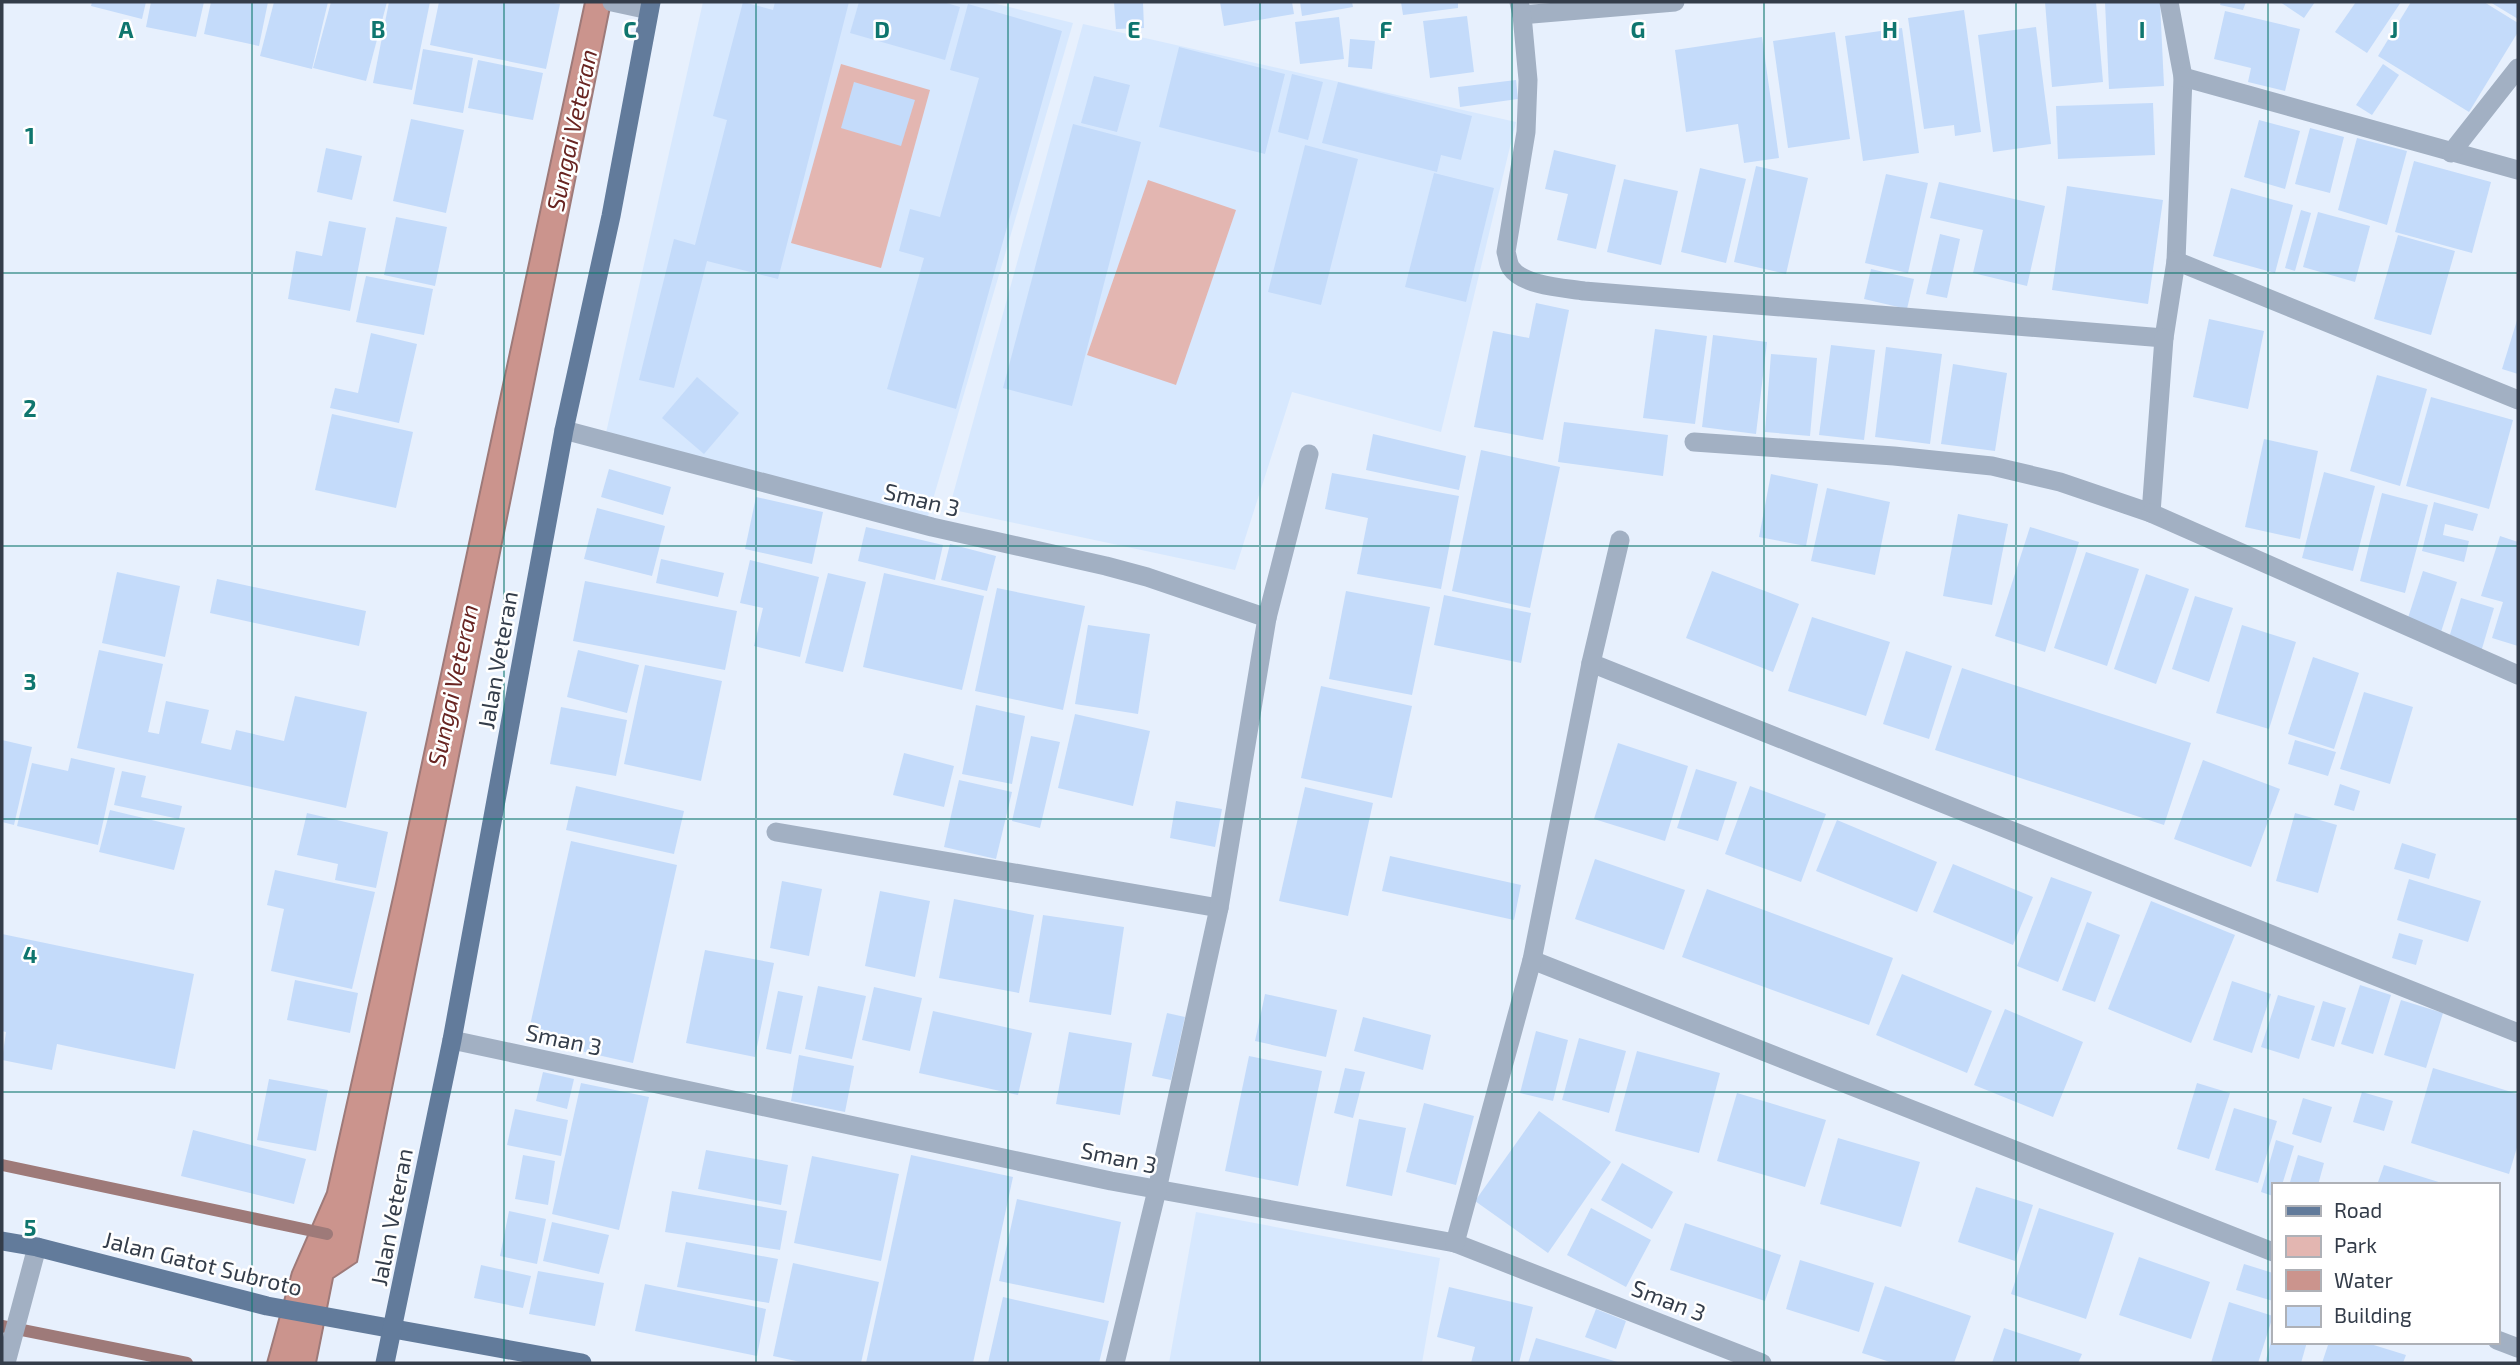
<svg xmlns="http://www.w3.org/2000/svg" width="2520" height="1365" font-family="'Exo 2',sans-serif">
	<style>
		.built { fill: #d7e8fe }
		.green { fill: #e3b6b1 }
		.water { fill: #cb948d; stroke: #9e7a79; stroke-width: 2 }
		.lines { fill: none; stroke-linecap: round; stroke-linejoin: round }
		.stream { stroke: #9e7a79; stroke-width: 12 }
		.building { fill: #c4dbfa }
		.minor { stroke: #a2b0c3; stroke-width: 19 }
		.primary { stroke: #627b9b; stroke-width: 19 }
		.grid { fill: none; stroke: #0f766e; stroke-width: 2; stroke-opacity: 0.55 }
		.labels { text-anchor: middle; dominant-baseline: central; stroke-width: 5; stroke-linejoin: round; paint-order: stroke }
		.street-label { font-size: 23px; fill: #343d4a; stroke: #fff }
		.water-label { font-size: 24px; font-style: italic; fill: #682421; stroke: #fff }
		.grid-label { font-size: 23px; text-anchor: middle; font-weight: bold; fill: #0f766e; stroke: #fff; stroke-width: 5; stroke-linejoin: round; paint-order: stroke }
	</style>
	<rect width="100%" height="100%" fill="#e7f0fd"/>
	<!-- built -->
	<g class="built">
		<polygon points="703,2 989,2 1073,23 926,523 606,433"/>
		<polygon points="1083,24 1516,122 1441,432 1292,392 1235,570 949,509"/>
		<polygon points="1196,1212 1440,1258 1422,1363 1169,1363"/>
	</g>
	<!-- green -->
	<g class="green">
		<polygon points="841,64 930,90 881,268 791,243"/>
		<polygon points="1148,180 1236,210 1176,385 1087,355"/>
	</g>
	<!-- water -->
	<polygon class="water" points="585,2 611,2 357,1262 333,1278 316,1363 267,1363 292,1272 327,1192 396,884"/>
	<g class="lines">
		<!-- stream -->
		<g class="stream">
			<polyline points="2,1165 327,1234"/>
			<polyline points="2,1326 187,1363"/>
		</g>
	</g>
	<!-- building -->
	<g class="building">
		<polygon points="92,2 146,2 142,19 91,6"/>
		<polygon points="151,2 204,2 196,37 146,27"/>
		<polygon points="211,2 268,2 259,46 204,34"/>
		<polygon points="274,2 328,2 312,69 260,56"/>
		<polygon points="331,2 387,2 366,81 313,68"/>
		<polygon points="389,2 430,2 412,90 373,83"/>
		<polygon points="439,2 547,2 560,4 546,69 430,45"/>
		<polygon points="743,2 773,10 775,2 849,2 778,279 707,261 674,388 639,380 674,239 695,245 727,120 713,116"/>
		<polygon points="859,2 943,2 960,7 945,60 850,33"/>
		<polygon points="1114,2 1143,2 1144,28 1116,29"/>
		<polygon points="1220,2 1292,2 1294,14 1224,26"/>
		<polygon points="1300,2 1352,2 1353,7 1302,16"/>
		<polygon points="1401,2 1458,2 1458,8 1403,15"/>
		<polygon points="2045,2 2096,2 2103,82 2052,87"/>
		<polygon points="2105,2 2160,2 2164,86 2109,89"/>
		<polygon points="2221,2 2246,2 2243,10 2220,5"/>
		<polygon points="2280,2 2315,2 2304,18"/>
		<polygon points="2356,2 2401,2 2367,53 2335,32"/>
		<polygon points="2411,2 2484,2 2518,23 2518,32 2469,112 2378,56"/>
		<polygon points="2490,2 2518,2 2518,19"/>
		<polygon points="968,4 1062,31 956,409 887,389 924,258 899,251 910,209 940,217 979,78 950,70"/>
		<polygon points="1964,10 1981,132 1955,136 1954,125 1924,129 1908,18"/>
		<polygon points="2225,11 2300,29 2285,91 2248,82 2251,68 2214,59"/>
		<polygon points="1467,16 1474,72 1430,78 1423,21"/>
		<polygon points="1339,17 1344,59 1300,64 1295,22"/>
		<polygon points="2036,27 2051,144 1993,152 1978,35"/>
		<polygon points="1902,28 1919,153 1863,161 1845,36"/>
		<polygon points="1835,32 1850,139 1788,148 1773,41"/>
		<polygon points="1762,37 1779,158 1744,163 1738,124 1686,132 1675,50"/>
		<polygon points="1350,39 1375,41 1372,69 1348,67"/>
		<polygon points="1179,47 1285,74 1265,154 1159,127"/>
		<polygon points="423,49 473,58 463,113 413,104"/>
		<polygon points="478,60 543,73 533,120 468,108"/>
		<polygon points="2383,64 2399,75 2372,115 2356,105"/>
		<polygon points="1292,74 1323,82 1308,140 1278,132"/>
		<polygon points="1094,76 1130,85 1117,132 1081,123"/>
		<polygon points="1516,80 1518,99 1460,107 1458,87"/>
		<polygon points="854,82 915,100 901,146 841,128"/>
		<polygon points="1338,82 1472,116 1461,160 1441,155 1437,172 1322,143"/>
		<polygon points="2153,103 2155,155 2058,159 2056,106"/>
		<polygon points="411,119 464,130 446,213 393,201"/>
		<polygon points="2259,120 2300,131 2285,189 2244,177"/>
		<polygon points="1073,124 1141,142 1072,406 1003,388"/>
		<polygon points="2310,128 2344,137 2330,193 2295,184"/>
		<polygon points="2357,138 2407,151 2387,225 2338,210"/>
		<polygon points="1305,145 1358,159 1321,305 1268,292"/>
		<polygon points="326,148 362,156 352,200 317,192"/>
		<polygon points="1554,150 1616,165 1596,249 1557,240 1568,194 1545,189"/>
		<polygon points="2414,161 2491,182 2472,253 2395,232"/>
		<polygon points="1756,166 1808,178 1786,274 1734,262"/>
		<polygon points="1700,168 1746,179 1726,263 1681,252"/>
		<polygon points="1434,173 1494,188 1466,302 1405,287"/>
		<polygon points="1886,174 1928,183 1908,273 1865,263"/>
		<polygon points="1624,179 1678,191 1661,265 1607,252"/>
		<polygon points="1939,182 2045,206 2027,286 1973,273 1983,230 1930,218"/>
		<polygon points="2067,186 2163,200 2148,304 2052,290"/>
		<polygon points="2231,188 2293,205 2275,273 2213,256"/>
		<polygon points="2301,210 2311,213 2295,271 2285,268"/>
		<polygon points="2318,212 2370,226 2355,282 2303,267"/>
		<polygon points="396,217 447,227 435,286 384,275"/>
		<polygon points="329,221 366,228 350,311 288,299 296,251 322,256"/>
		<polygon points="1940,234 1960,239 1947,298 1926,294"/>
		<polygon points="2398,235 2455,251 2431,335 2374,319"/>
		<polygon points="1871,269 1914,279 1907,309 1864,299"/>
		<polygon points="366,276 433,289 424,335 356,322"/>
		<polygon points="1536,303 1569,310 1543,440 1474,427 1493,331 1529,338"/>
		<polygon points="2518,317 2518,374 2502,369"/>
		<polygon points="2209,319 2264,331 2248,409 2193,397"/>
		<polygon points="1655,329 1707,336 1695,424 1643,418"/>
		<polygon points="371,333 417,344 399,423 330,408 335,388 358,393"/>
		<polygon points="1713,335 1767,342 1756,434 1702,427"/>
		<polygon points="1831,345 1875,350 1864,440 1819,435"/>
		<polygon points="1886,347 1942,354 1930,444 1875,437"/>
		<polygon points="1771,354 1817,358 1810,436 1765,432"/>
		<polygon points="1953,364 2007,373 1995,451 1941,444"/>
		<polygon points="2377,375 2427,389 2400,486 2350,471"/>
		<polygon points="697,377 739,413 704,454 662,418"/>
		<polygon points="2431,397 2513,420 2489,509 2406,486"/>
		<polygon points="332,414 413,432 396,508 315,490"/>
		<polygon points="1564,422 1668,435 1663,476 1558,462"/>
		<polygon points="1373,434 1466,456 1459,490 1366,470"/>
		<polygon points="2264,439 2318,451 2300,539 2245,527"/>
		<polygon points="1481,450 1560,467 1530,608 1452,591"/>
		<polygon points="609,469 671,487 663,515 601,497"/>
		<polygon points="2324,472 2375,486 2353,571 2302,558"/>
		<polygon points="1332,473 1459,496 1441,589 1357,574 1368,518 1325,509"/>
		<polygon points="1771,474 1818,484 1806,546 1759,537"/>
		<polygon points="1827,488 1890,502 1875,575 1811,561"/>
		<polygon points="2382,493 2428,505 2405,593 2360,581"/>
		<polygon points="756,497 823,512 812,564 745,549"/>
		<polygon points="2434,502 2478,514 2473,531 2445,524 2443,535 2469,541 2464,562 2422,551"/>
		<polygon points="597,508 665,526 652,576 584,559"/>
		<polygon points="1958,514 2008,524 1992,605 1943,596"/>
		<polygon points="866,527 943,545 935,580 858,561"/>
		<polygon points="2030,527 2079,542 2045,652 1995,636"/>
		<polygon points="2500,536 2518,542 2518,646 2492,638 2503,602 2481,596"/>
		<polygon points="950,544 996,556 987,591 941,580"/>
		<polygon points="2086,552 2139,569 2107,666 2054,648"/>
		<polygon points="661,559 724,573 718,597 656,583"/>
		<polygon points="750,560 819,577 800,657 754,646 763,608 740,603"/>
		<polygon points="1712,571 1799,604 1773,672 1686,638"/>
		<polygon points="2423,571 2457,582 2441,632 2407,621"/>
		<polygon points="117,572 180,586 165,657 102,643"/>
		<polygon points="828,573 866,582 843,672 805,663"/>
		<polygon points="884,573 984,596 962,690 863,667"/>
		<polygon points="2146,574 2189,589 2156,684 2114,669"/>
		<polygon points="217,579 366,611 359,646 210,613"/>
		<polygon points="585,581 737,611 725,670 573,641"/>
		<polygon points="997,588 1085,606 1063,710 975,691"/>
		<polygon points="1346,591 1430,607 1412,695 1329,679"/>
		<polygon points="1444,595 1531,613 1521,663 1434,645"/>
		<polygon points="2195,596 2233,608 2209,682 2172,669"/>
		<polygon points="2461,598 2494,608 2481,652 2448,641"/>
		<polygon points="1812,617 1890,642 1866,716 1788,691"/>
		<polygon points="1088,625 1150,634 1138,714 1075,704"/>
		<polygon points="2242,625 2296,642 2269,729 2216,713"/>
		<polygon points="99,650 163,664 148,732 159,734 166,701 209,710 201,743 231,750 236,730 284,741 295,696 367,712 346,808 77,748"/>
		<polygon points="578,650 639,665 627,713 567,697"/>
		<polygon points="1906,651 1952,666 1929,739 1883,724"/>
		<polygon points="2313,657 2359,673 2334,749 2288,734"/>
		<polygon points="645,665 722,681 701,781 624,764"/>
		<polygon points="1962,668 2191,743 2164,825 1935,750"/>
		<polygon points="1321,686 1412,706 1392,798 1301,778"/>
		<polygon points="2364,692 2413,707 2390,784 2340,769"/>
		<polygon points="976,705 1025,716 1012,784 962,774"/>
		<polygon points="561,707 627,720 616,776 550,764"/>
		<polygon points="1075,714 1150,731 1133,806 1058,788"/>
		<polygon points="1031,736 1060,742 1040,828 1012,821"/>
		<polygon points="2,740 32,747 14,825 2,822"/>
		<polygon points="2295,740 2336,752 2328,776 2288,764"/>
		<polygon points="1618,743 1688,766 1665,841 1594,819"/>
		<polygon points="904,753 954,766 944,807 893,795"/>
		<polygon points="71,758 115,768 98,845 17,826 32,763 68,771"/>
		<polygon points="2203,760 2280,789 2251,867 2174,839"/>
		<polygon points="1696,769 1737,782 1718,841 1677,828"/>
		<polygon points="122,771 146,776 141,797 182,806 179,819 114,805"/>
		<polygon points="959,780 1012,792 996,859 944,847"/>
		<polygon points="2340,784 2360,791 2354,811 2334,805"/>
		<polygon points="576,786 684,811 674,854 566,830"/>
		<polygon points="1750,786 1826,814 1801,882 1725,854"/>
		<polygon points="1305,787 1373,803 1348,916 1279,901"/>
		<polygon points="1176,801 1222,809 1215,847 1170,838"/>
		<polygon points="110,810 185,828 174,870 99,852"/>
		<polygon points="307,813 388,832 376,888 335,880 338,864 297,855"/>
		<polygon points="2295,813 2337,825 2318,893 2276,881"/>
		<polygon points="1837,820 1937,862 1917,912 1816,871"/>
		<polygon points="571,841 677,865 633,1063 527,1039"/>
		<polygon points="2402,843 2436,854 2429,879 2394,869"/>
		<polygon points="1390,856 1521,885 1514,920 1382,891"/>
		<polygon points="1595,859 1685,890 1664,950 1575,919"/>
		<polygon points="1953,864 2033,897 2013,945 1933,912"/>
		<polygon points="275,870 375,892 352,989 271,971 284,909 267,905"/>
		<polygon points="2051,877 2092,892 2058,982 2017,966"/>
		<polygon points="2409,879 2481,901 2468,942 2397,920"/>
		<polygon points="782,881 822,889 809,956 770,948"/>
		<polygon points="1707,889 1893,958 1869,1025 1682,957"/>
		<polygon points="880,891 930,901 915,977 865,966"/>
		<polygon points="954,899 1034,915 1019,993 939,978"/>
		<polygon points="2151,901 2235,935 2191,1043 2108,1009"/>
		<polygon points="1043,915 1124,927 1111,1015 1029,1002"/>
		<polygon points="2087,922 2120,935 2095,1002 2062,990"/>
		<polygon points="2399,933 2423,940 2416,965 2392,958"/>
		<polygon points="2,934 194,974 175,1069 57,1044 52,1070 2,1060 6,1032 2,1031"/>
		<polygon points="705,950 774,963 755,1057 686,1043"/>
		<polygon points="1902,974 1992,1011 1967,1073 1876,1035"/>
		<polygon points="295,980 358,993 350,1033 287,1020"/>
		<polygon points="2232,981 2271,994 2252,1053 2213,1040"/>
		<polygon points="2360,985 2391,995 2373,1054 2341,1044"/>
		<polygon points="818,986 866,996 852,1059 805,1049"/>
		<polygon points="874,987 922,998 910,1051 862,1040"/>
		<polygon points="778,991 803,996 791,1054 766,1049"/>
		<polygon points="1265,994 1337,1010 1326,1057 1255,1041"/>
		<polygon points="2278,995 2315,1006 2299,1059 2261,1047"/>
		<polygon points="2401,1000 2443,1013 2426,1068 2384,1055"/>
		<polygon points="2323,1001 2346,1008 2334,1047 2311,1040"/>
		<polygon points="2005,1009 2083,1042 2053,1117 1974,1085"/>
		<polygon points="933,1011 1032,1033 1018,1095 919,1073"/>
		<polygon points="1167,1013 1185,1017 1171,1080 1152,1076"/>
		<polygon points="1363,1017 1431,1035 1423,1070 1354,1051"/>
		<polygon points="1536,1031 1568,1040 1553,1101 1520,1093"/>
		<polygon points="1069,1032 1132,1043 1120,1115 1056,1104"/>
		<polygon points="1579,1038 1626,1051 1609,1113 1562,1100"/>
		<polygon points="1637,1051 1720,1073 1699,1153 1615,1131"/>
		<polygon points="799,1055 854,1066 845,1112 791,1101"/>
		<polygon points="1249,1056 1322,1071 1298,1186 1225,1171"/>
		<polygon points="1345,1068 1365,1072 1353,1118 1334,1113"/>
		<polygon points="2433,1068 2518,1094 2518,1144 2509,1174 2411,1143"/>
		<polygon points="543,1072 574,1079 567,1109 536,1101"/>
		<polygon points="269,1079 328,1090 316,1151 257,1140"/>
		<polygon points="581,1083 649,1097 619,1230 552,1214"/>
		<polygon points="2197,1083 2230,1093 2209,1159 2177,1149"/>
		<polygon points="2362,1092 2393,1101 2384,1131 2353,1122"/>
		<polygon points="1737,1093 1826,1120 1805,1187 1717,1161"/>
		<polygon points="2303,1098 2332,1107 2321,1143 2292,1134"/>
		<polygon points="1424,1103 1474,1116 1456,1185 1406,1172"/>
		<polygon points="2234,1108 2277,1121 2258,1183 2215,1170"/>
		<polygon points="515,1109 568,1120 561,1156 507,1145"/>
		<polygon points="1539,1111 1611,1162 1548,1253 1475,1201"/>
		<polygon points="1359,1119 1406,1128 1392,1196 1346,1186"/>
		<polygon points="193,1130 306,1159 294,1204 181,1176"/>
		<polygon points="1838,1138 1920,1162 1901,1227 1820,1204"/>
		<polygon points="2276,1140 2294,1146 2282,1185 2273,1185 2273,1196 2261,1192"/>
		<polygon points="706,1150 788,1165 781,1205 698,1189"/>
		<polygon points="523,1155 555,1161 548,1205 515,1199"/>
		<polygon points="911,1155 1013,1177 973,1363 866,1363"/>
		<polygon points="2298,1155 2324,1163 2318,1185 2290,1182"/>
		<polygon points="812,1156 899,1174 881,1261 794,1243"/>
		<polygon points="1622,1163 1673,1192 1652,1229 1601,1200"/>
		<polygon points="2384,1165 2445,1184 2445,1185 2377,1185"/>
		<polygon points="1976,1187 2033,1205 2015,1261 1958,1242"/>
		<polygon points="672,1191 787,1211 780,1250 665,1232"/>
		<polygon points="1017,1199 1121,1222 1104,1303 999,1281"/>
		<polygon points="1591,1208 1651,1240 1626,1287 1567,1255"/>
		<polygon points="2039,1208 2114,1233 2086,1319 2011,1294"/>
		<polygon points="509,1211 546,1219 537,1264 500,1256"/>
		<polygon points="552,1222 609,1235 599,1274 543,1261"/>
		<polygon points="1685,1223 1781,1255 1765,1301 1670,1270"/>
		<polygon points="686,1242 778,1259 769,1303 677,1287"/>
		<polygon points="2139,1257 2210,1282 2191,1339 2119,1315"/>
		<polygon points="1800,1260 1874,1283 1859,1332 1786,1309"/>
		<polygon points="793,1263 879,1282 861,1363 805,1363 773,1356"/>
		<polygon points="2244,1264 2273,1273 2273,1301 2236,1290"/>
		<polygon points="481,1265 531,1276 523,1308 474,1298"/>
		<polygon points="538,1271 604,1283 595,1326 529,1314"/>
		<polygon points="645,1284 766,1309 757,1356 635,1331"/>
		<polygon points="1885,1286 1971,1316 1954,1363 1893,1363 1862,1353"/>
		<polygon points="1449,1287 1533,1307 1519,1363 1471,1363 1475,1347 1437,1337"/>
		<polygon points="1003,1297 1109,1321 1099,1363 988,1363"/>
		<polygon points="2229,1302 2273,1316 2258,1363 2211,1363"/>
		<polygon points="1596,1309 1626,1321 1616,1349 1585,1337"/>
		<polygon points="2004,1328 2082,1354 2078,1363 1992,1363"/>
		<polygon points="1536,1338 1621,1363 1528,1363"/>
		<polygon points="2271,1342 2307,1342 2301,1363 2265,1363"/>
		<polygon points="2329,1342 2364,1342 2406,1355 2403,1363 2322,1363"/>
	</g>
	<g class="lines">
		<!-- minor -->
		<g class="minor">
			<polyline points="612,2 649,10"/>
			<polyline points="1519,2 1522,15 1675,2"/>
			<path d="M1522,15L1528,80L1526,132L1506,252C1508,258 1508,264 1511,268C1523,286 1565,288 1584,291L2164,338L2176,261L2183,77L2169,2"/>
			<polyline points="2183,77 2518,170"/>
			<polyline points="2451,153 2518,68"/>
			<polyline points="2176,261 2518,400"/>
			<polyline points="564,430 932,527 1106,566 1147,577 1267,618"/>
			<polyline points="1694,442 1894,456 1992,466 2060,482 2151,513 2164,338"/>
			<polyline points="2151,513 2518,675"/>
			<polyline points="1591,663 2518,1033"/>
			<polyline points="776,832 1219,908"/>
			<polyline points="1532,960 2273,1252"/>
			<polyline points="452,1040 1111,1181 1455,1243 1762,1363"/>
			<polyline points="1455,1243 1532,960 1591,663 1620,540"/>
			<polyline points="2497,1340 2518,1348"/>
			<polyline points="3,1363 7,1359 37,1247"/>
			<polyline points="1115,1363 1157,1190 1219,908 1267,618 1309,454"/>
		</g>
		<!-- primary -->
		<g class="primary">
			<polyline points="2,1241 37,1247 267,1306 582,1363"/>
			<polyline points="385,1363 452,1040 564,430 611,216 651,2"/>
		</g>
	</g>
	<!-- grid -->
	<path class="grid" d="M252,2V1363M504,2V1363M756,2V1363M1008,2V1363M1260,2V1363M1512,2V1363M1764,2V1363M2016,2V1363M2268,2V1363M2,273H2518M2,546H2518M2,819H2518M2,1092H2518"/>
	<g class="labels">
		<!-- street labels -->
		<g class="street-label">
			<text transform="translate(922 499) rotate(14)">Sman 3</text>
			<text transform="translate(497 660) rotate(-80)">Jalan Veteran</text>
			<text transform="translate(564 1039) rotate(12)">Sman 3</text>
			<text transform="translate(1119 1157) rotate(12)">Sman 3</text>
			<text transform="translate(391 1217) rotate(-79)">Jalan Veteran</text>
			<text transform="translate(203 1263) rotate(14)">Jalan Gatot Subroto</text>
			<text transform="translate(1669 1300) rotate(21)">Sman 3</text>
		</g>
		<!-- water labels -->
		<g class="water-label">
			<text transform="translate(571 130) rotate(-78)">Sungai Veteran</text>
			<text transform="translate(452 685) rotate(-78)">Sungai Veteran</text>
		</g>
	</g>
	<g class="grid-label">
		<text x="126" y="38">A</text>
		<text x="378" y="38">B</text>
		<text x="630" y="38">C</text>
		<text x="882" y="38">D</text>
		<text x="1134" y="38">E</text>
		<text x="1386" y="38">F</text>
		<text x="1638" y="38">G</text>
		<text x="1890" y="38">H</text>
		<text x="2142" y="38">I</text>
		<text x="2394" y="38">J</text>
		<text x="30" y="144">1</text>
		<text x="30" y="417">2</text>
		<text x="30" y="690">3</text>
		<text x="30" y="963">4</text>
		<text x="30" y="1236">5</text>
	</g>
	<!-- border -->
	<rect width="2520" height="1365" fill="none" stroke="#343d4a" stroke-width="7"/>
	<!-- legend -->
	<rect x="2272" y="1183" width="228" height="161" fill="#ffffff" stroke="#aeb1b7" stroke-width="2"/>
	<rect x="2286" y="1206" width="35" height="10" fill="#627b9b" stroke="#aeb1b7" stroke-width="2"/>
	<text x="2334" y="1218" font-size="21" fill="#343d4a">Road</text>
	<rect x="2286" y="1236" width="35" height="21" fill="#e3b6b1" stroke="#aeb1b7" stroke-width="2"/>
	<text x="2334" y="1253" font-size="21" fill="#343d4a">Park</text>
	<rect x="2286" y="1270" width="35" height="21" fill="#cb948d" stroke="#aeb1b7" stroke-width="2"/>
	<text x="2334" y="1288" font-size="21" fill="#343d4a">Water</text>
	<rect x="2286" y="1306" width="35" height="21" fill="#c4dbfa" stroke="#aeb1b7" stroke-width="2"/>
	<text x="2334" y="1323" font-size="21" fill="#343d4a">Building</text>
</svg>
